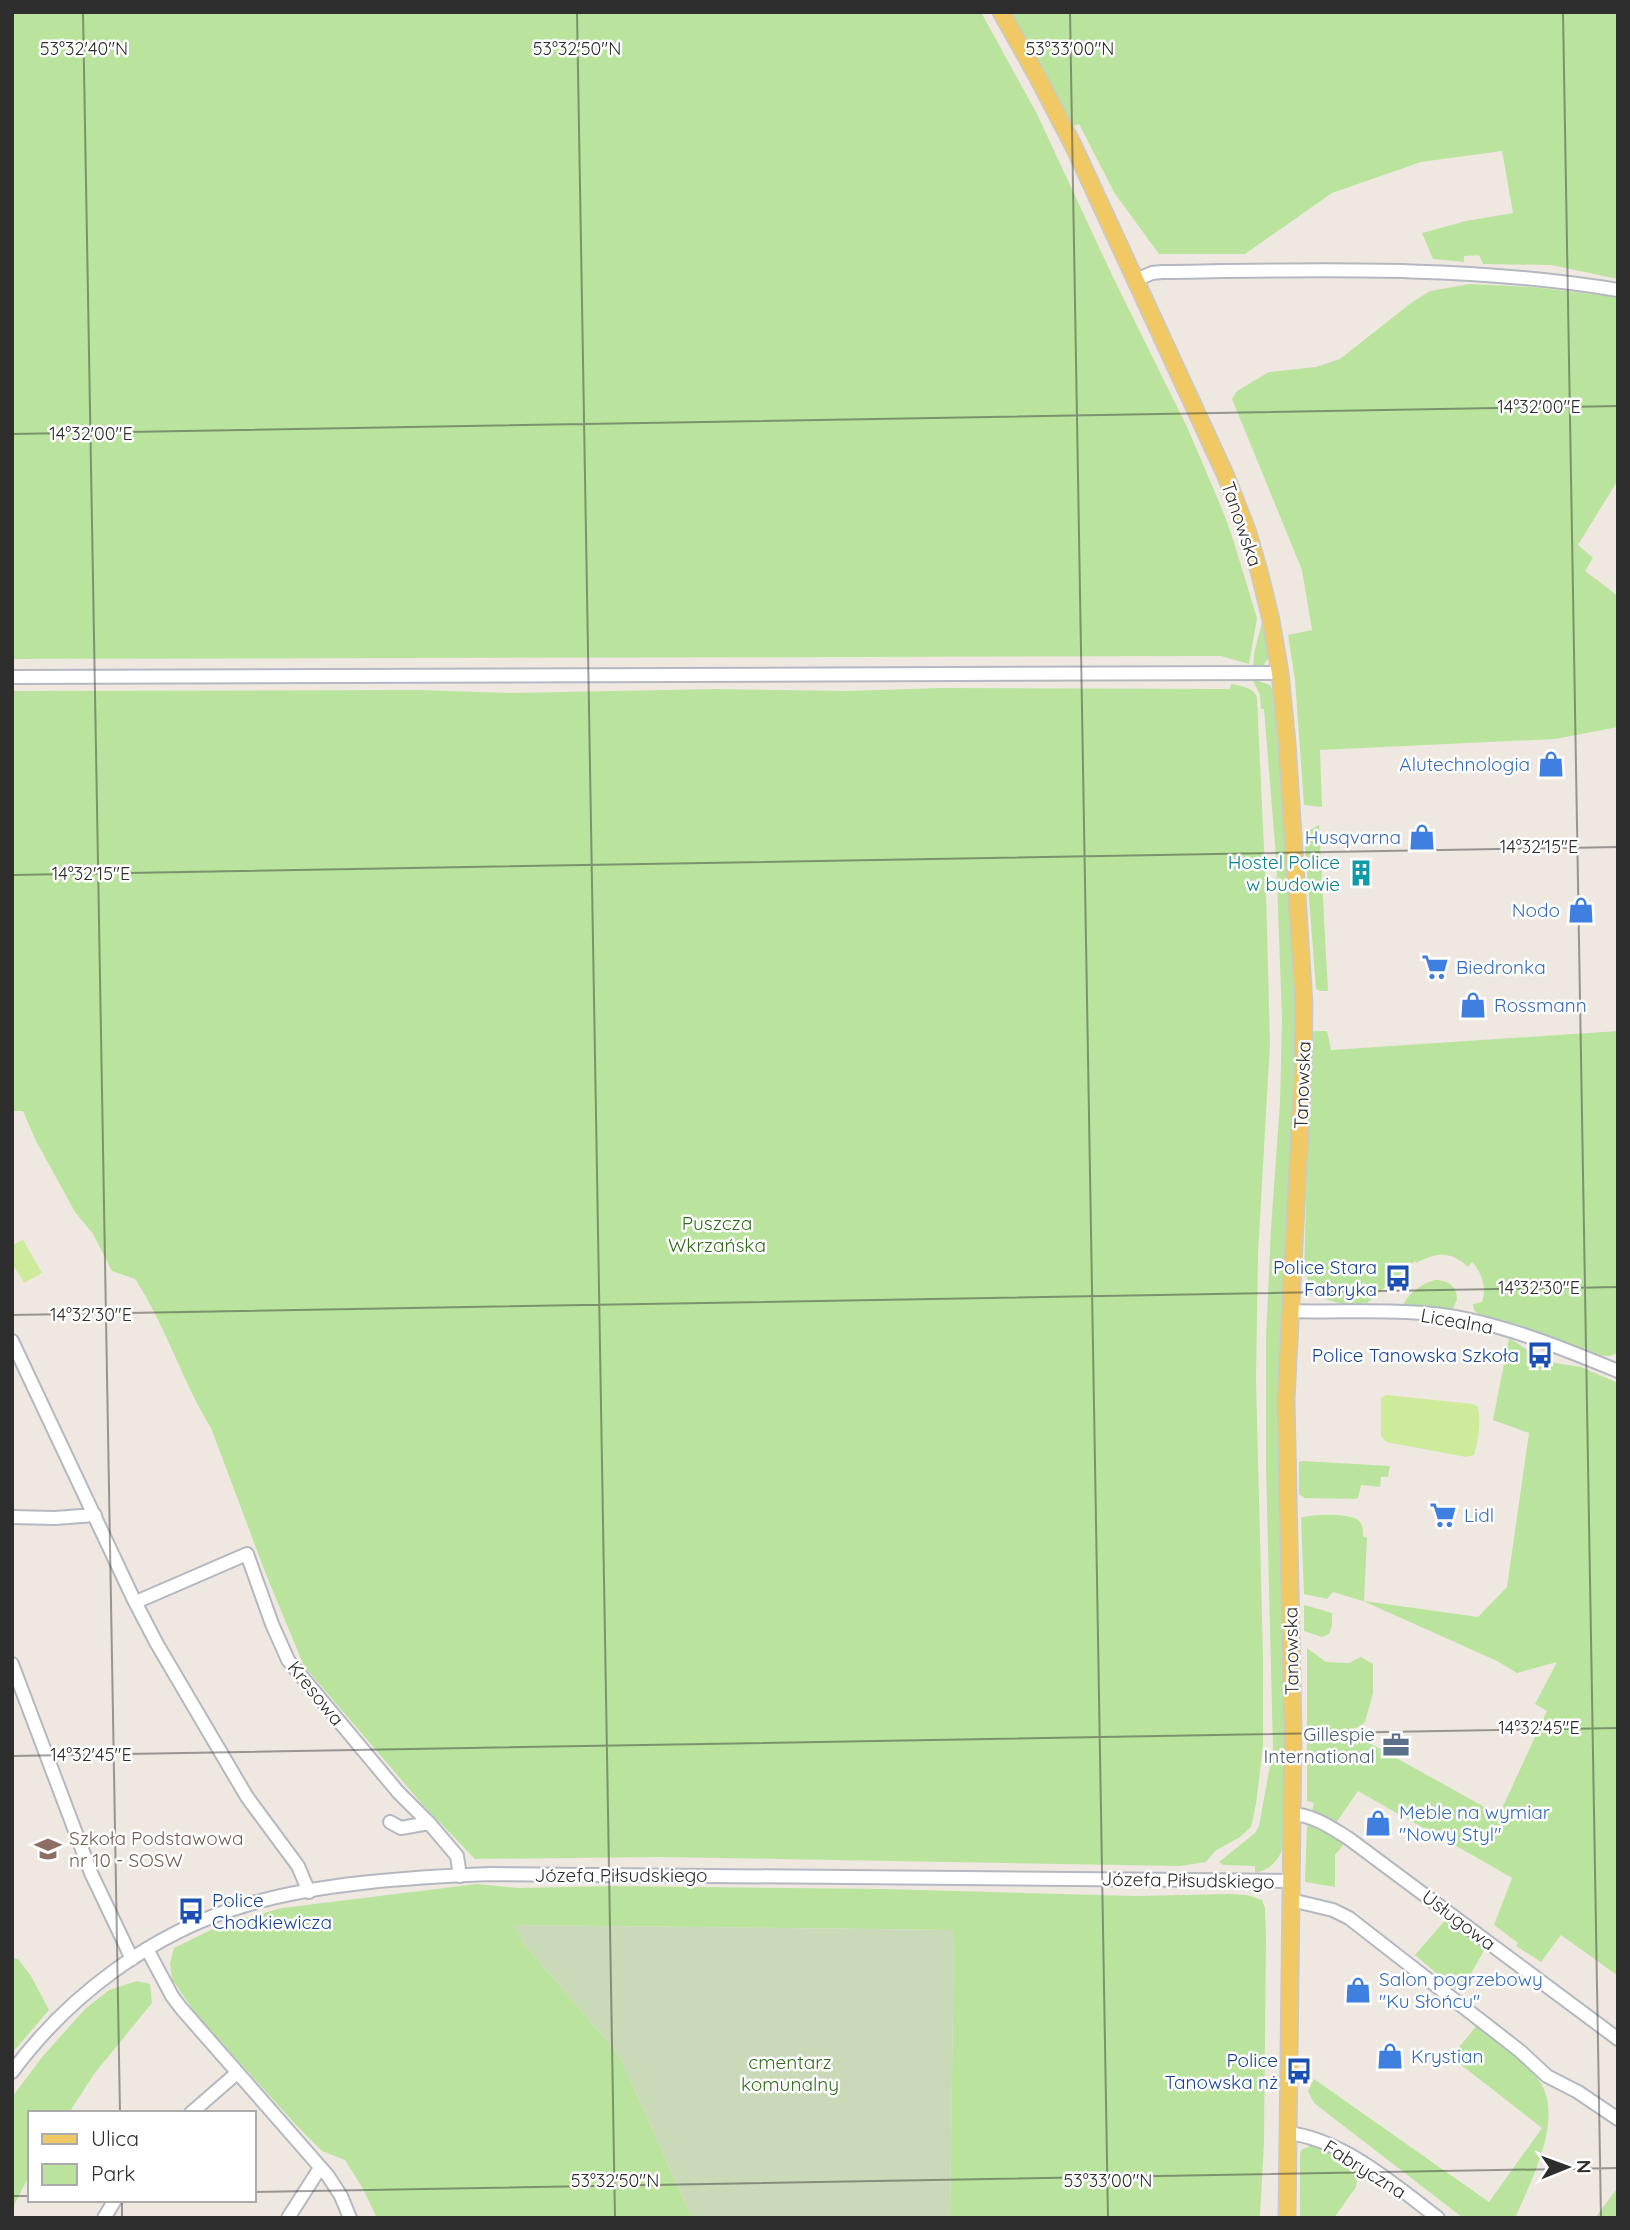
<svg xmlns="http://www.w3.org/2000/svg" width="1630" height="2230" font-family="Quicksand,sans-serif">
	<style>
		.green { fill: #bae49e }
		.cemetery { fill: #cad9b8 }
		.pitch { fill: #cdeb9a }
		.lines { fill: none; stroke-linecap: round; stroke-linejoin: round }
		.minor-casing { stroke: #b4b8c1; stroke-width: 16 }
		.major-casing { stroke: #c9c9c9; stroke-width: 19 }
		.minor { stroke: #fff; stroke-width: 12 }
		.major { stroke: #f1c964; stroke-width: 16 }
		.ticks { fill: none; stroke: #2e2e2e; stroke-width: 2; stroke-opacity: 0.45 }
		.labels { text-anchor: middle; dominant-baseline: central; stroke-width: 5; stroke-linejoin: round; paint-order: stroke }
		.street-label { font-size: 19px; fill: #2e2e2e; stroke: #fff }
		.shop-label { font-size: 19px; fill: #366cbe; stroke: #fff; text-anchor: start }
		.culture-label { font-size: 19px; fill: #0d838f; stroke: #fff; text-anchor: end }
		.park-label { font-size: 19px; fill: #316d1c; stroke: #fff }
		.transit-label { font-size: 19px; fill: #164399; stroke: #fff; text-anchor: end }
		.service-label { font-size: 19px; fill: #4e5e75; stroke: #fff; text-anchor: end }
		.education-label { font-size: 19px; fill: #785e54; stroke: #fff; text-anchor: start }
		.ticks-label { font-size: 18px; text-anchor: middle; fill: #2e2e2e; stroke: #fff; stroke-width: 5; stroke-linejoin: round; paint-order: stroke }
	</style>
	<rect width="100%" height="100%" fill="#efe8e1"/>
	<!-- green -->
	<g class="green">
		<polygon points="12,12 981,12 1037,114 1112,275 1188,429 1222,509 1232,536 1257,618 1249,664 1221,656 12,659"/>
		<polygon points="1009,12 1618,12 1618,279 1551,265 1483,264 1479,255 1464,256 1464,262 1433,259 1422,233 1466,221 1513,213 1502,151 1421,162 1332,193 1245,254 1159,254 1115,194 1079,124 1073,126"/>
		<polygon points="1470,284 1532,287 1618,297 1618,480 1578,545 1593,558 1585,571 1618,596 1618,727 1555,739 1320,750 1322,807 1304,805 1295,680 1288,635 1312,630 1302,570 1232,399 1237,391 1269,372 1316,367 1340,359 1411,303 1430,291"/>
		<polygon points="1266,621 1271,654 1263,666 1253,669 1254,654 1262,622"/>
		<path d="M1252,679L1270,685L1277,697L1299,997L1285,1843C1279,1859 1273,1869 1255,1873V1866L1223,1865L1219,1862L1255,1833L1259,1826L1273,1749L1266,1468V1338L1271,1228L1280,1102L1282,1018L1276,857L1264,709H1261L1260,695Z"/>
		<path d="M1231,684C1240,685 1255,688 1257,698L1266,891L1270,1043L1258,1254L1256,1381L1263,1655V1747L1256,1804L1251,1827L1240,1837L1215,1851L1206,1862L1179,1866L660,1857L475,1859L422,1804L304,1666L267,1577L211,1428C182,1381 166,1326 135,1279L112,1271L93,1234L75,1212L36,1141L23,1111H12V691L418,690L511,693L715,689L847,691L940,688L1230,689Z"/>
		<polygon points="1319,825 1328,991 1321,991 1316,989 1304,833"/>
		<path d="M1311,1031H1327L1331,1050L1618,1031V1353L1610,1356L1592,1355L1519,1325L1479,1315L1474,1310L1473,1304L1482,1302C1487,1287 1482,1273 1472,1262L1468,1267C1449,1250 1436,1253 1416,1263L1415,1261L1367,1303C1338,1307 1312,1301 1304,1269Z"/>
		<path d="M1435,1280C1448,1280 1457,1286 1457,1300L1452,1310L1404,1307V1303C1410,1292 1423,1283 1435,1280Z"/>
		<path d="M1509,1338L1529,1351L1537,1360L1581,1367L1618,1383V1976L1561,1935L1541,1962L1516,1946L1518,1943L1494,1925L1512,1878C1462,1848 1409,1821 1358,1791L1334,1826L1312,1811L1314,1803L1307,1801V1648L1326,1662L1349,1663L1361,1657L1373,1664V1693L1365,1722L1355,1729L1356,1746L1362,1739L1499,1815L1547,1711L1535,1704L1557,1662L1517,1673L1497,1661L1363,1601L1333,1592L1327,1599L1304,1594L1301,1518C1313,1514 1348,1513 1358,1520C1363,1524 1363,1530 1363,1536L1367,1538L1364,1601L1478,1617L1507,1587L1529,1433L1493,1420Z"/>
		<polygon points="1302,1461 1390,1466 1388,1477 1381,1477 1380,1487 1361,1485 1358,1498 1354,1499 1305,1498 1299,1494 1299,1462"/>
		<polygon points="1304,1605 1332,1613 1332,1626 1329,1634 1322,1637 1304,1631"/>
		<polygon points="1310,1825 1328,1831 1344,1844 1335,1855 1335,1887 1305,1882 1307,1826"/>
		<polygon points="477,1884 518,1888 612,1886 884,1889 1136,1896 1229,1894 1247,1895 1262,1900 1265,1908 1266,1936 1264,2143 1260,2215 1259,2218 950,2218 954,1930 514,1925 525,1945 615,2050 625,2068 692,2218 377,2218 362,2187 345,2160 322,2151 295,2124 195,2013 172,1979 170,1963 174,1948 221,1925 282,1908"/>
		<polygon points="1448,1917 1486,1947 1460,1993 1415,1955"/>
		<polygon points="12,1958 18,1959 31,1976 49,2010 12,2053"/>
		<polygon points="137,1981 150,1984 152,2003 94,2074 69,2113 30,2113 30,2174 12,2209 12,2097 43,2056 85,2009 109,1990"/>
		<path d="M1478,2024C1495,2039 1525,2062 1538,2079C1566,2116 1531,2181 1515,2218H1463L1314,2103L1308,2091L1314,2079L1489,2202L1542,2128L1451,2057Z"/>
		<path d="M1310,2146C1320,2146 1344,2158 1351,2166C1357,2172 1358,2180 1356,2187L1334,2218H1300V2154L1301,2150Z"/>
		<polygon points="1618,2187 1618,2218 1595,2218"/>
	</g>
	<!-- cemetery -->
	<polygon class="cemetery" points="513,1925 954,1930 950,2218 692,2218 625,2068 615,2050 525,1945"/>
	<!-- pitch -->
	<g class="pitch">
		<polygon points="23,1240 42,1273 24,1283 12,1263 12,1245"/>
		<path d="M1386,1395L1472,1404L1477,1406C1482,1419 1478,1441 1474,1455L1466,1457L1386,1442L1381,1436V1398Z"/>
	</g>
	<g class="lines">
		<!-- minor casing -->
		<g class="minor-casing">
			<g id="minor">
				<path d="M1136,280L1152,273L1162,272C1313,270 1469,265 1618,290"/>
				<polyline points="12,677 1280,673"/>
				<path d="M1290,1311C1347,1313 1410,1307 1466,1319C1518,1330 1569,1351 1618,1371"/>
				<polyline points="12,1341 134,1600 157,1644 247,1797 298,1866 309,1892"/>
				<polyline points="12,1517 55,1518 95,1515"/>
				<polyline points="136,1602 247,1554 272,1624 288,1660 398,1792 429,1823 457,1856 460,1876"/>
				<polyline points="12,1664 91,1873 132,1959"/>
				<path d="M1292,1814C1313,1815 1330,1827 1348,1838L1618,2039"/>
				<polyline points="390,1822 401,1828 429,1823"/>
				<polyline points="1291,1900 1333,1910 1349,1918 1520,2051 1547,2076 1578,2092 1618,2119"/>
				<polyline points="147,1949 172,1996 181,2008 328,2176 341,2196 350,2218"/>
				<path d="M12,2072C68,1996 152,1933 243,1906C316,1883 414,1877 491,1874L1291,1881"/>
				<polyline points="191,2113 237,2073"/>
				<path d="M1287,2133C1341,2138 1396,2186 1438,2218"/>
				<polyline points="104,2218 115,2200"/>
				<polyline points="288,2218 320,2168"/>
			</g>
		</g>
		<!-- major casing -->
		<g class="major-casing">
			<polyline id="major" points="1001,12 1037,76 1074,147 1225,474 1247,530 1259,571 1271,620 1280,673 1287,743 1304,1004 1303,1071 1286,1399 1293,1733 1287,2218"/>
		</g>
		<!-- minor -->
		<use href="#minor" class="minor"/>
		<!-- major -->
		<use href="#major" class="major"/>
	</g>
	<!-- ticks -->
	<path class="ticks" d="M83,12L120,2113M577,12L615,2218M1070,12L1108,2218M1563,12L1601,2218M12,434L1618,406M12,875L1618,847M12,1315L1618,1287M12,1756L1618,1728M254,2192L1618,2168M12,2196H30M122,2200V2218"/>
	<!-- icons -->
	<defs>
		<g id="shop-bare" transform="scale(2.1)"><path d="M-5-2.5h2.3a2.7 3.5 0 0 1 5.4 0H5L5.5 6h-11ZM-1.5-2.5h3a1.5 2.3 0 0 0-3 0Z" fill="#3f7fe0" stroke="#fff" stroke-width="2.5" paint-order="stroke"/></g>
		<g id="building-bare" transform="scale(2.1)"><path d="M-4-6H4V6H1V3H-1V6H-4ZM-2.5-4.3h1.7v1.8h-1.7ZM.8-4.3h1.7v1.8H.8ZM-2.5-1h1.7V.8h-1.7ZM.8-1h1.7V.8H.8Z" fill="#0f9aa8" stroke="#fff" stroke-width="2.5" paint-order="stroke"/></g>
		<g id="supermarket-bare" transform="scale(2.1)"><path d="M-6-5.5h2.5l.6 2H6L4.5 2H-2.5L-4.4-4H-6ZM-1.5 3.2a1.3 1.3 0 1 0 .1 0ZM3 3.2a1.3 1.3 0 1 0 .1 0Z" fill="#3f7fe0" stroke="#fff" stroke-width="2.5" paint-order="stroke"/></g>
		<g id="bus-bare" transform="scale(2.1)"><path d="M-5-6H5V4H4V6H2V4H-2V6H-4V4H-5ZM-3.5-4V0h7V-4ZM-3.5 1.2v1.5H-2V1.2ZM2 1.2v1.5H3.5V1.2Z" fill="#1a4fb4" stroke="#fff" stroke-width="2.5" paint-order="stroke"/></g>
		<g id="office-bare" transform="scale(2.1)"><path d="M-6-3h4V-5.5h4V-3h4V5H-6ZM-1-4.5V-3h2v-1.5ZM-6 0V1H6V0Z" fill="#5c6f8a" stroke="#fff" stroke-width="2.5" paint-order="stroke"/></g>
		<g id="school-bare" transform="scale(2.1)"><path d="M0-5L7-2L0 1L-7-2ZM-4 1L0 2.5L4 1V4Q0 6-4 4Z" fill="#8d6e63" stroke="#fff" stroke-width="2.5" paint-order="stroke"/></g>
	</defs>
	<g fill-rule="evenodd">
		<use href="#shop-bare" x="1551" y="764"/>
		<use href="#shop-bare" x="1422" y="837"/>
		<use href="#building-bare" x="1361" y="873"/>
		<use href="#shop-bare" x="1581" y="910"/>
		<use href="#supermarket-bare" x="1435" y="967"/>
		<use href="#shop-bare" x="1473" y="1005"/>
		<use href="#bus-bare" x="1398" y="1278"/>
		<use href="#bus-bare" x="1540" y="1355"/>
		<use href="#supermarket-bare" x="1443" y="1515"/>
		<use href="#office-bare" x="1396" y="1745"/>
		<use href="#shop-bare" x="1378" y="1823"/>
		<use href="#school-bare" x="48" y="1849"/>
		<use href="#bus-bare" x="191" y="1911"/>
		<use href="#shop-bare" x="1358" y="1990"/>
		<use href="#shop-bare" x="1390" y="2056"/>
		<use href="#bus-bare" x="1299" y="2071"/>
	</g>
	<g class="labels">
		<!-- street labels -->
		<g class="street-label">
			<text transform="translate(1242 524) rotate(71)">Tanowska</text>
			<text transform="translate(1302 1085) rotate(-88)">Tanowska</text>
			<text transform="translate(1457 1321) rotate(10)">Licealna</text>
			<text transform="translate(1291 1651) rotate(-91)">Tanowska</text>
			<text transform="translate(316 1693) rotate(51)">Kresowa</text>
			<text x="621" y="1875">Józefa Piłsudskiego</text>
			<text transform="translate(1188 1880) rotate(1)">Józefa Piłsudskiego</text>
			<text transform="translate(1459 1920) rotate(37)">Usługowa</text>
			<text transform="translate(1365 2169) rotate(32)">Fabryczna</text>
		</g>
		<!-- shop labels -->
		<g class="shop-label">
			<text x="1530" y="764" text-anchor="end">Alutechnologia</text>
			<text x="1401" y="837" text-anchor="end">Husqvarna</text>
			<text x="1560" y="910" text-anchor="end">Nodo</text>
			<text x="1456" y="967">Biedronka</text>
			<text x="1494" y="1005">Rossmann</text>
			<text x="1464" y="1515">Lidl</text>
			<text x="1399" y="1812">Meble na wymiar<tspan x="1399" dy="22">"Nowy Styl"</tspan></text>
			<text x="1379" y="1979">Salon pogrzebowy<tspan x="1379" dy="22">"Ku Słońcu"</tspan></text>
			<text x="1411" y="2056">Krystian</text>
		</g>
		<!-- culture labels -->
		<g class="culture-label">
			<text x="1340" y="862">Hostel Police<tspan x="1340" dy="22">w budowie</tspan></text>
		</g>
		<!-- park labels -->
		<g class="park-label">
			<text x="717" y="1223">Puszcza<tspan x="717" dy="22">Wkrzańska</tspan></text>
			<text x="790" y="2062">cmentarz<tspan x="790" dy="22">komunalny</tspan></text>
		</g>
		<!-- transit labels -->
		<g class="transit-label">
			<text x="1377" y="1267">Police Stara<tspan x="1377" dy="22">Fabryka</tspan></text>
			<text x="1519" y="1355">Police Tanowska Szkoła</text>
			<text x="212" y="1900" text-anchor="start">Police<tspan x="212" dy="22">Chodkiewicza</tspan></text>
			<text x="1278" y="2060">Police<tspan x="1278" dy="22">Tanowska nż</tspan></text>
		</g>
		<!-- service labels -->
		<g class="service-label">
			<text x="1375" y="1734">Gillespie<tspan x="1375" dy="22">International</tspan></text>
		</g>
		<!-- education labels -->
		<g class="education-label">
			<text x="69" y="1838">Szkoła Podstawowa<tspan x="69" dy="22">nr 10 - SOSW</tspan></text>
		</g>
	</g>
	<g class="ticks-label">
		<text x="84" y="55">53°32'40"N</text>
		<text x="577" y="55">53°32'50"N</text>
		<text x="1070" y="55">53°33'00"N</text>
		<text x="1539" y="413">14°32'00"E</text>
		<text x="91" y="440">14°32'00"E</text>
		<text x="1539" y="853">14°32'15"E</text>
		<text x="91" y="880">14°32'15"E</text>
		<text x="1539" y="1294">14°32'30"E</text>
		<text x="91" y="1321">14°32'30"E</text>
		<text x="1539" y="1734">14°32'45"E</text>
		<text x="91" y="1761">14°32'45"E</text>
		<text x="615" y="2187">53°32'50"N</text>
		<text x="1108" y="2187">53°33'00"N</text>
	</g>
	<!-- border -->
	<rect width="1630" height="2230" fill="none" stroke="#2e2e2e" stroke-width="28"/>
	<!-- legend -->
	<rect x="28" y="2111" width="228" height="91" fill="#ffffff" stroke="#ababab" stroke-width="2"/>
	<rect x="42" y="2134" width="35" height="10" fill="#f1c964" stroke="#ababab" stroke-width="2"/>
	<text x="91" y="2146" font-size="21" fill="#2e2e2e">Ulica</text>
	<rect x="42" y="2164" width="35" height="21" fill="#bae49e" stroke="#ababab" stroke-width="2"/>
	<text x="91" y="2181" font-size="21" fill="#2e2e2e">Park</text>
	<!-- north arrow -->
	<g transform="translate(1567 2167) rotate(89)" stroke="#ffffff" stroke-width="5" paint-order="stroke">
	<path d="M0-5L12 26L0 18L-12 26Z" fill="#2e2e2e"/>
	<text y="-10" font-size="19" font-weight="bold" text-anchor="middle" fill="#2e2e2e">N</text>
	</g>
</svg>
